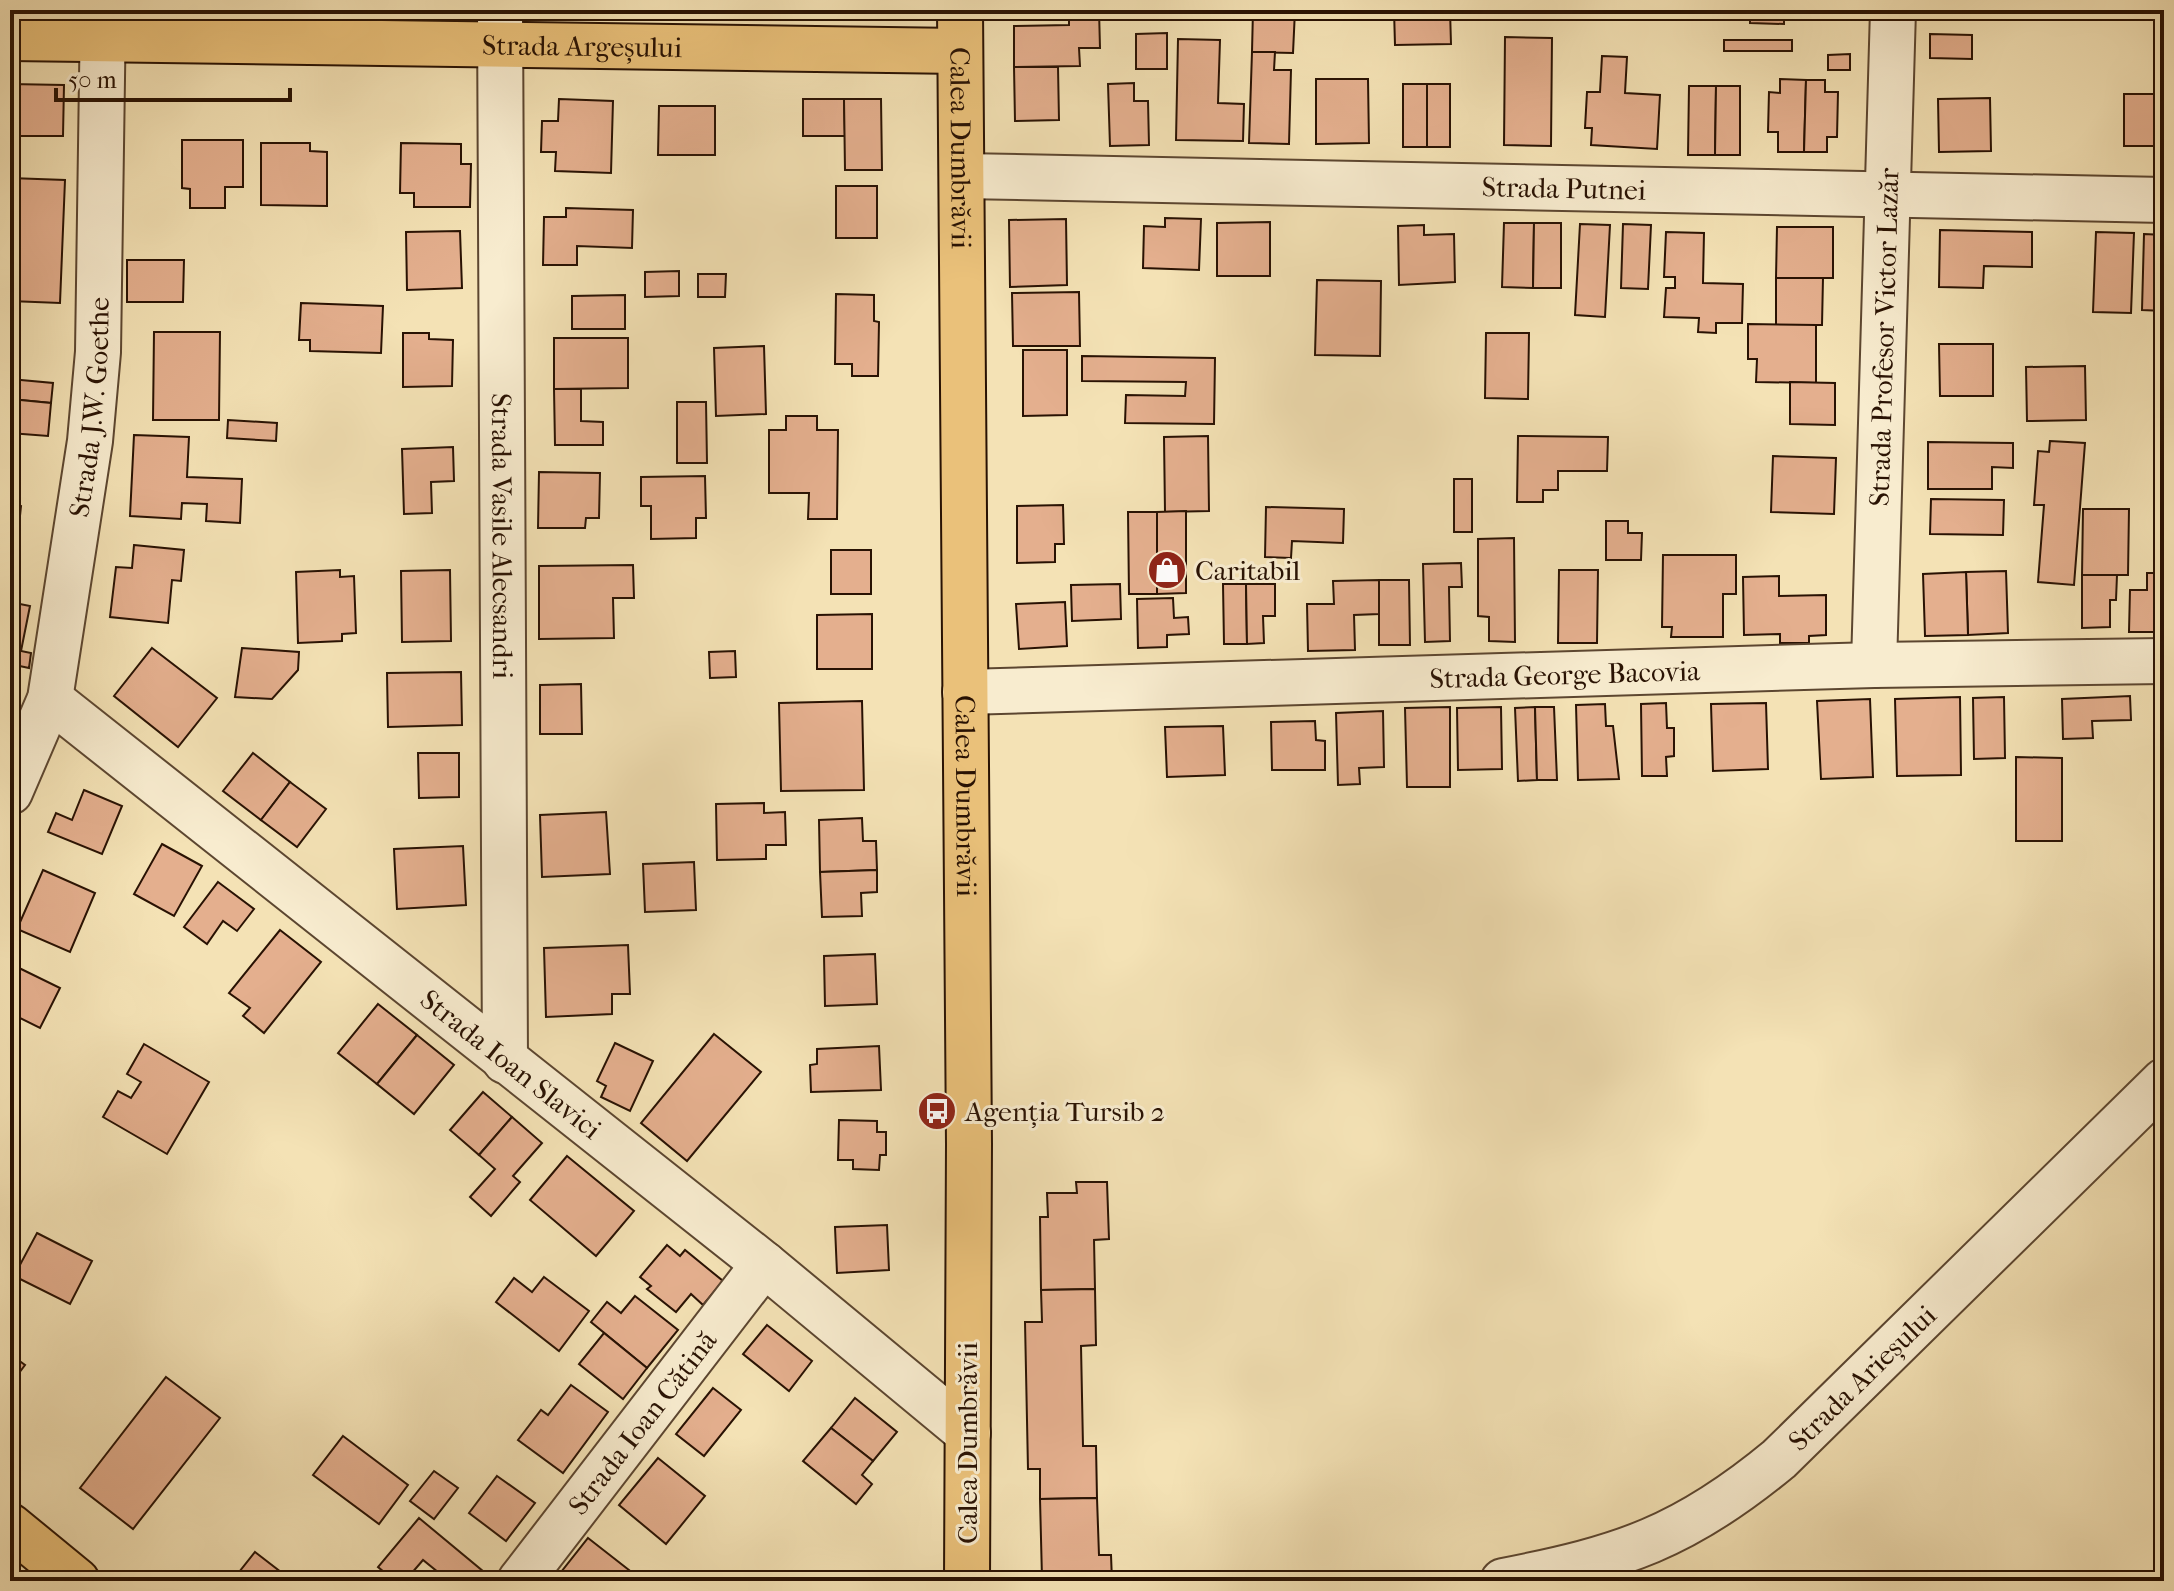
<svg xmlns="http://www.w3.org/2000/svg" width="2174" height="1591" font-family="'IM FELL French Canon',serif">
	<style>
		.building { fill: #e4af8e; stroke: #291203; stroke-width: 2 }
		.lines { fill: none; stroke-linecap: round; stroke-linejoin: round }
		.minor-casing { stroke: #5c4630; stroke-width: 48 }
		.major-casing { stroke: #291203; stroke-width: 48 }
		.minor { stroke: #f8eccf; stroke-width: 44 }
		.major { stroke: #eac17a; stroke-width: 44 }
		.labels { text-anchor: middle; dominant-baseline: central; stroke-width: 6; stroke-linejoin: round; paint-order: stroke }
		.street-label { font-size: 28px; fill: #291203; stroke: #f8eccf }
		.poi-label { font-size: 28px; fill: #291203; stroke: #f8eccf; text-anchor: start }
	</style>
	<rect width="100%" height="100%" fill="#f4e2b5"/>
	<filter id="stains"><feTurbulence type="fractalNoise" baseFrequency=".0025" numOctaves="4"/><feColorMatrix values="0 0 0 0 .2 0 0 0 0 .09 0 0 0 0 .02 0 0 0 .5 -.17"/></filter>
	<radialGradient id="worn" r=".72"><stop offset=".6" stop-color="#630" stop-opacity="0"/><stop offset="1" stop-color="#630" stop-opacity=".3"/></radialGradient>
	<!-- building -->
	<g class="building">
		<polygon points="1069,10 1099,10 1100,48 1079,48 1080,66 1014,67 1014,26 1069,25"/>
		<polygon points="1253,10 1295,10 1293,53 1252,52"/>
		<polygon points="1394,10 1450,10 1451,44 1395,45"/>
		<polygon points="1750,10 1784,10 1784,24 1750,23"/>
		<polygon points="1167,33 1167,69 1136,69 1136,34"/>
		<polygon points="1930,34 1972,35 1972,59 1930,58"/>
		<polygon points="1505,37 1552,38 1551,146 1504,145"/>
		<polygon points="1178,39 1220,40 1218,103 1244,104 1243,141 1176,140"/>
		<rect x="1724" y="40" width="68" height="11"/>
		<polygon points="1252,52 1275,52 1274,70 1291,70 1289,144 1249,143"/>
		<polygon points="1850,54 1850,70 1828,70 1828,55"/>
		<polygon points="1602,56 1627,57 1625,93 1660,95 1657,149 1591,145 1592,128 1585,128 1587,92 1600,92"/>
		<polygon points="1014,67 1058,67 1059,120 1015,121"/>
		<polygon points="1316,79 1368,79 1369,143 1316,144"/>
		<polygon points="1780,79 1806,80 1804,152 1778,152 1778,132 1768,132 1769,92 1780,93"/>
		<polygon points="1806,80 1825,80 1825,92 1838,92 1837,137 1827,137 1827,152 1804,152"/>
		<polygon points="1134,83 1134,101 1148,101 1149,145 1110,146 1108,84"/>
		<polygon points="10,84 64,85 63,136 10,136"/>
		<rect x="1403" y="84" width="24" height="63"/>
		<rect x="1427" y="84" width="23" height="63"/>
		<polygon points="1689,86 1716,86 1715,155 1688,155"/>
		<polygon points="1716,86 1740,86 1740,155 1715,155"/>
		<rect x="2124" y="94" width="40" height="52"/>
		<polygon points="1990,98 1991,151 1939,152 1938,99"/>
		<polygon points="559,99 613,101 611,173 555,171 556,152 541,152 542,121 558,121"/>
		<polygon points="803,99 844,99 845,136 803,136"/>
		<polygon points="844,99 881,99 882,170 845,170"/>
		<polygon points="659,106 715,106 715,155 658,155"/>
		<polygon points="182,140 243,140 243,187 225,187 225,208 190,208 190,189 182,188"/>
		<polygon points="261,143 310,143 310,151 327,152 327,206 261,205"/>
		<polygon points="401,143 461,144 461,164 471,164 470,207 414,207 414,193 400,193"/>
		<polygon points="10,178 65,180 60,303 10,301"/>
		<rect x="836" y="186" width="41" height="52"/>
		<polygon points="566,208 633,210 632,248 577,246 577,265 543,265 544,217 566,217"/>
		<polygon points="1165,218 1201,219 1199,270 1143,268 1144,226 1165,227"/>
		<polygon points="1066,219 1067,285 1010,287 1009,220"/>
		<polygon points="1270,222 1270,276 1217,276 1217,223"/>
		<polygon points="1504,223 1534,223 1533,288 1502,287"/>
		<polygon points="1534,223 1561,223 1561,288 1533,288"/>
		<polygon points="1580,224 1610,225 1605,317 1575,315"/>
		<polygon points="1623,224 1651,225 1648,289 1621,288"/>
		<polygon points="1424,225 1424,235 1454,234 1455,282 1399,285 1398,226"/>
		<polygon points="1777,227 1833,227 1833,278 1776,278"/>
		<polygon points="1940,230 2032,232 2032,267 1984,266 1983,288 1939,287"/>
		<polygon points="460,231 462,288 407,290 406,232"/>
		<polygon points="1666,232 1704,233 1703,283 1743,284 1742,323 1716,323 1716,333 1698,332 1699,318 1664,317 1666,288 1675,288 1675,277 1664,277"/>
		<polygon points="2096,232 2134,233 2131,313 2093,312"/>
		<polygon points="2144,234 2164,235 2164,311 2142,310"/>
		<polygon points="127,260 184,260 183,302 127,302"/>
		<polygon points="679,271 679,296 645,297 645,272"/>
		<polygon points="698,274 726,274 725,297 698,297"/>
		<polygon points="1776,278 1823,278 1822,325 1776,325"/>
		<polygon points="1317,280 1381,281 1380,356 1315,355"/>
		<polygon points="1079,292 1080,346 1013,346 1012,293"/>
		<polygon points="836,294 874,295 874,321 879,322 878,376 852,376 852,364 835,364"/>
		<polygon points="625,295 625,329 572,329 572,296"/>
		<polygon points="301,303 383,306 381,353 310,351 310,340 299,340"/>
		<polygon points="1748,324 1816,325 1816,383 1756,382 1757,359 1748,359"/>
		<polygon points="154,332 220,332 219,420 153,420"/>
		<polygon points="403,333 429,333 429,339 453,340 452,386 403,387"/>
		<polygon points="1486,333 1529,333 1528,399 1485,398"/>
		<polygon points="554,338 628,338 628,388 554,389"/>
		<polygon points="1939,344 1993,344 1993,396 1940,396"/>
		<polygon points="764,346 766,414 716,416 714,348"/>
		<polygon points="1023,350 1067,350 1067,415 1023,416"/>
		<polygon points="1082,356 1215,358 1214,424 1125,423 1126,395 1185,396 1186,382 1082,381"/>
		<polygon points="2085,366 2086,420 2027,421 2026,367"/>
		<polygon points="10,379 53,383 51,403 10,399"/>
		<polygon points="1790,382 1835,383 1835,425 1790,424"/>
		<polygon points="554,389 581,389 581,421 603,422 603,445 555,445"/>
		<polygon points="10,399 51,403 48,436 10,433"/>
		<polygon points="677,402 706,402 707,463 677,463"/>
		<polygon points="786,416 817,416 817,430 838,430 837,519 808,519 809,493 769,493 769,430 786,430"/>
		<polygon points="228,420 277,423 276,441 227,438"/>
		<polygon points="134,435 189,437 187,477 242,479 240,523 206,521 207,504 182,503 181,519 130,516"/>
		<polygon points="1208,436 1209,511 1165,512 1164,437"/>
		<polygon points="1518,436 1608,437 1607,471 1558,471 1558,490 1543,490 1543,502 1517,502"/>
		<polygon points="2050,441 2085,443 2074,585 2038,582 2044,505 2034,505 2038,451 2049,452"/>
		<polygon points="1928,442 2013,443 2013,468 1992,467 1992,489 1928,489"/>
		<polygon points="453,447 454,481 431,482 432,513 404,514 402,449"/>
		<polygon points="1773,456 1836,458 1834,514 1771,512"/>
		<polygon points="539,472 600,473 599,518 586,518 585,528 538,528"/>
		<polygon points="705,476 706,518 696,518 696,538 651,539 651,506 641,506 641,477"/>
		<rect x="1454" y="479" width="18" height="53"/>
		<polygon points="1931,499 2004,500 2003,535 1930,534"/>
		<polygon points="10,504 21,506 16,555 10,554"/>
		<polygon points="1063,505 1064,544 1055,544 1055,562 1017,563 1017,506"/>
		<polygon points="1266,507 1344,509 1343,543 1292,541 1291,558 1265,557"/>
		<polygon points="2083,509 2129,509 2128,575 2082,575"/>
		<polygon points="1186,511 1186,593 1157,594 1157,512"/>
		<polygon points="1128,512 1157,512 1157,594 1129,594"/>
		<polygon points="1606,521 1628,521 1628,533 1642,533 1641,560 1606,560"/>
		<polygon points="1514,538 1515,642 1489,641 1489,617 1478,616 1478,539"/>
		<polygon points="134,545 184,550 181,581 172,580 168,623 110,617 116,567 132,568"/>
		<rect x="831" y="550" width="40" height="44"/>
		<polygon points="1663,555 1736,555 1736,594 1723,594 1723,637 1671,637 1672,627 1662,627"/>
		<polygon points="1461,563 1462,587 1449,587 1450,641 1425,642 1423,564"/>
		<polygon points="633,565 634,598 613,598 614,638 539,639 539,566"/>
		<polygon points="340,570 340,577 354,576 356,633 342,634 342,641 298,643 296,572"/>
		<polygon points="450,570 451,641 402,642 401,571"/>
		<polygon points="1559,570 1598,570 1597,643 1558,643"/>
		<polygon points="2006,571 2008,633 1968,635 1966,572"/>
		<polygon points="1966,572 1968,635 1925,636 1923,574"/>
		<polygon points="2147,573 2164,573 2164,632 2129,632 2130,590 2147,590"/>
		<polygon points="2082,575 2117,575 2116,600 2110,600 2110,627 2082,628"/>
		<polygon points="1779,576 1779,596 1826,595 1826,635 1809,636 1809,643 1780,643 1780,634 1744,635 1743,577"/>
		<polygon points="1379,580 1409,580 1410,645 1379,645"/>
		<polygon points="1379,580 1379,614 1354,615 1355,650 1308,651 1307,604 1334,604 1333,581"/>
		<polygon points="1120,584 1121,619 1072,621 1071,585"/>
		<polygon points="1223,584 1246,584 1247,644 1224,644"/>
		<polygon points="1246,584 1275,584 1275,616 1263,616 1264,643 1247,644"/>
		<polygon points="1173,598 1174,618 1188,617 1189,634 1167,635 1167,647 1138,648 1137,599"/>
		<polygon points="10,602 30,606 21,651 31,653 29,668 10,664"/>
		<polygon points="1065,602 1067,646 1019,649 1016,604"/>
		<polygon points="872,614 872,669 817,669 817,615"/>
		<polygon points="152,648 217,698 178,747 114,696"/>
		<polygon points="242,648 299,652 298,670 272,699 235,697"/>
		<polygon points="735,651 736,677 710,678 709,652"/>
		<polygon points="461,672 462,725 388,727 387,673"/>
		<polygon points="581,684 582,734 540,734 540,685"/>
		<polygon points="2130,696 2131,720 2092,721 2093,738 2063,739 2062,699"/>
		<polygon points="1960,697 1961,775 1897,776 1895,699"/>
		<polygon points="2004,697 2005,758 1974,759 1973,698"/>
		<polygon points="1870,699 1873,777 1821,779 1817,701"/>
		<polygon points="862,701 864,790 781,791 779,703"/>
		<polygon points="1666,703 1667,728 1674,728 1674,756 1666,757 1667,776 1642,776 1641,704"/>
		<polygon points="1766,703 1768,769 1713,771 1711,704"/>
		<polygon points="1605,704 1606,726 1613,726 1619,779 1578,780 1576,705"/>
		<polygon points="1450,707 1450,787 1407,787 1405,708"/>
		<polygon points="1501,707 1502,769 1458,770 1457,708"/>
		<polygon points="1535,707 1537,780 1518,781 1515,708"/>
		<polygon points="1535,707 1554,707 1557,780 1537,780"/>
		<polygon points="1383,711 1384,767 1359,768 1360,784 1338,785 1336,713"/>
		<polygon points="1315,721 1316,740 1325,741 1325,770 1272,770 1271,722"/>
		<polygon points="1223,726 1225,775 1167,777 1165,727"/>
		<polygon points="253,753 290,782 261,820 223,791"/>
		<polygon points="418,753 459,753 459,797 419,798"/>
		<polygon points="2016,757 2062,758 2062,841 2016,841"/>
		<polygon points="290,782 326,809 297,847 261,820"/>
		<polygon points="84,790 122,806 102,854 48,832 56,813 72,820"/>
		<polygon points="764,803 764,813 785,812 786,845 766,845 766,859 717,860 716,804"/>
		<polygon points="606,812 610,874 542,877 540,815"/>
		<polygon points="862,818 863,841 876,841 877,870 820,872 819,820"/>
		<polygon points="162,844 202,866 174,916 134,894"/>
		<polygon points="463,846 466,905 397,909 394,849"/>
		<polygon points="694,862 696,910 645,912 643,864"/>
		<polygon points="43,870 95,893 70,952 17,929"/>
		<polygon points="877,870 877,892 861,893 862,916 822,917 820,872"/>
		<polygon points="218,882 254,909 237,931 223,921 207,944 184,927"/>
		<polygon points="280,930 321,962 264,1033 243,1016 250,1008 229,993"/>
		<polygon points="628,945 630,994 612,994 612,1014 546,1017 544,948"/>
		<polygon points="875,954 877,1004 825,1006 824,956"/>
		<polygon points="15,966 60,988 40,1028 10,1013 10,976"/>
		<polygon points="378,1004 417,1035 377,1084 338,1053"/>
		<polygon points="714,1034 761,1072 687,1161 641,1123"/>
		<polygon points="417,1035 454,1065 414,1114 377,1084"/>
		<polygon points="615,1043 653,1061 630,1111 601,1097 606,1086 597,1081"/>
		<polygon points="144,1044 209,1082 167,1154 103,1117 118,1091 131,1098 141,1082 127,1074"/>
		<polygon points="879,1046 881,1090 811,1092 810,1065 817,1064 817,1049"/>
		<polygon points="483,1092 512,1117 479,1155 450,1130"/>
		<polygon points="512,1117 542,1143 513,1176 520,1182 491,1216 470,1197 495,1169 479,1155"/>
		<polygon points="839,1120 877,1121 877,1132 886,1132 886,1155 880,1155 879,1170 853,1169 853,1160 838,1160"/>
		<polygon points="567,1156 634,1211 596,1256 530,1200"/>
		<polygon points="1076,1182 1107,1182 1109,1239 1094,1240 1095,1289 1041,1290 1040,1217 1048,1217 1047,1193 1077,1193"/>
		<polygon points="887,1225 889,1270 837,1273 835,1227"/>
		<polygon points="37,1233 92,1261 70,1304 14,1276"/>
		<polygon points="667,1245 680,1256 685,1250 723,1281 703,1305 691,1294 676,1312 647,1289 651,1286 640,1277"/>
		<polygon points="544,1277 589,1311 559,1351 496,1302 514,1278 532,1292"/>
		<polygon points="1095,1289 1096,1345 1081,1346 1083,1446 1096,1446 1097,1498 1040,1499 1040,1469 1028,1469 1025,1322 1042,1322 1041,1290"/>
		<polygon points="635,1296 678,1330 647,1368 591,1322 607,1302 621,1313"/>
		<polygon points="767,1325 812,1361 789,1391 743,1354"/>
		<polygon points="604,1333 647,1368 623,1399 579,1364"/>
		<polygon points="10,1354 25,1365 10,1385"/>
		<polygon points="166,1377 220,1418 133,1529 80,1488"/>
		<polygon points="571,1385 608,1412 563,1473 518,1440 541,1410 548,1415"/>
		<polygon points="713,1388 741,1410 704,1456 676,1434"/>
		<polygon points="855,1398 897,1432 873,1461 831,1428"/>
		<polygon points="831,1428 873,1461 862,1475 872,1484 856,1504 803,1461"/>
		<polygon points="343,1436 408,1485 379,1524 313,1475"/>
		<polygon points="658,1458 705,1496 666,1544 619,1505"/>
		<polygon points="434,1471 458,1488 434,1519 410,1501"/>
		<polygon points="497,1476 535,1503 506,1541 469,1513"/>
		<polygon points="1097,1498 1099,1555 1111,1555 1112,1581 1049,1581 1042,1578 1040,1499"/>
		<polygon points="419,1518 484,1572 477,1581 449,1581 423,1560 405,1581 395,1581 378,1567"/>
		<polygon points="588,1538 643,1581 554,1581"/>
		<polygon points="255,1552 286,1576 282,1581 232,1581"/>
	</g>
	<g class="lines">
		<!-- minor casing -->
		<g class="minor-casing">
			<g id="minor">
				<path id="s1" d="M500,10L505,1061"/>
				<path id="s2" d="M962,176L2164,200"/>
				<path id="s3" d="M1874,665L1893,10"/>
				<path id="s4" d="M965,692L1874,665L2164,661"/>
				<path id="s5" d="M50,699L764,1264L968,1433"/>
				<path id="s6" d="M10,792L50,699L90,441L98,352L103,10"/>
				<path id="s7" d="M520,1581L764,1264"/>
				<path id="s8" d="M1503,1581C1622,1558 1685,1537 1779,1459L2164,1081"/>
			</g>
		</g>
		<!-- major casing -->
		<g class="major-casing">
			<g id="major">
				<path id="s9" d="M960,10L969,1144L967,1581"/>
				<path id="s10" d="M10,38L960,51"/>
				<polyline points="10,1526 77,1581"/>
			</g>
		</g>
		<!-- minor -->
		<use href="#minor" class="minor"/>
		<!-- major -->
		<use href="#major" class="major"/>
	</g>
	<!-- icons -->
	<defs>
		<g id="shop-disc" transform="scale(2)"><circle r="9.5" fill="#8f2418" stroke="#f8eccf"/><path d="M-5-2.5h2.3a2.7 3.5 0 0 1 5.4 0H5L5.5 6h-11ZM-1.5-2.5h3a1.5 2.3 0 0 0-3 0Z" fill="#fff"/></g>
		<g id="bus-disc" transform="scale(2)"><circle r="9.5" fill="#8f2418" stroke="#f8eccf"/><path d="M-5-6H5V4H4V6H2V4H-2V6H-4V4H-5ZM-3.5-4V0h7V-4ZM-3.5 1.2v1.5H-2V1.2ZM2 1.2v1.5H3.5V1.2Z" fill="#fff"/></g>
	</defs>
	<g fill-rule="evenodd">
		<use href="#shop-disc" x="1167" y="570"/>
		<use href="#bus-disc" x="937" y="1111"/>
	</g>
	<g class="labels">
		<!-- street labels -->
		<g class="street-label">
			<text stroke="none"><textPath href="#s10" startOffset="572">Strada Argeșului</textPath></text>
			<text stroke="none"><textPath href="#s9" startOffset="138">Calea Dumbrăvii</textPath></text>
			<text stroke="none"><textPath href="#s2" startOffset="602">Strada Putnei</textPath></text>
			<text stroke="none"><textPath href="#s3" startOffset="328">Strada Profesor Victor Lazăr</textPath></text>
			<text stroke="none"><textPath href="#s6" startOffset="396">Strada J.W. Goethe</textPath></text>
			<text stroke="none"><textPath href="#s1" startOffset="526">Strada Vasile Alecsandri</textPath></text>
			<text stroke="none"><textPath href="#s4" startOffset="600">Strada George Bacovia</textPath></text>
			<text stroke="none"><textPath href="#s9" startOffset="786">Calea Dumbrăvii</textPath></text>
			<text stroke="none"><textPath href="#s5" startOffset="588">Strada Ioan Slavici</textPath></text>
			<text stroke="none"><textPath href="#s8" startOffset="422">Strada Arieșului</textPath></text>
			<text stroke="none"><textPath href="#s7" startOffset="200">Strada Ioan Cătină</textPath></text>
			<text transform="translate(967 1443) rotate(-90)">Calea Dumbrăvii</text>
		</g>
		<!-- poi labels -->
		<g class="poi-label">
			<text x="1195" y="570">Caritabil</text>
			<text x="965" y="1111">Agenția Tursib 2</text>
		</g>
	</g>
	<!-- margin -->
	<rect width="2174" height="1591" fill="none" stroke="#f4e2b5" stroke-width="40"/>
	<rect x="12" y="12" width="2150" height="1567" fill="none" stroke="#291203" stroke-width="4"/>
	<rect x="20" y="20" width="2134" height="1551" fill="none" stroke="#291203" stroke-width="2"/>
	<!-- scale -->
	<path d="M56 88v12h234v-12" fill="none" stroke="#291203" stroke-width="4"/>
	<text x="68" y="88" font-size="24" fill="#291203" stroke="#f8eccf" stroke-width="6" paint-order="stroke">50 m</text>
	<rect width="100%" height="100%" filter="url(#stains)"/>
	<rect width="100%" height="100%" fill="url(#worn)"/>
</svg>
